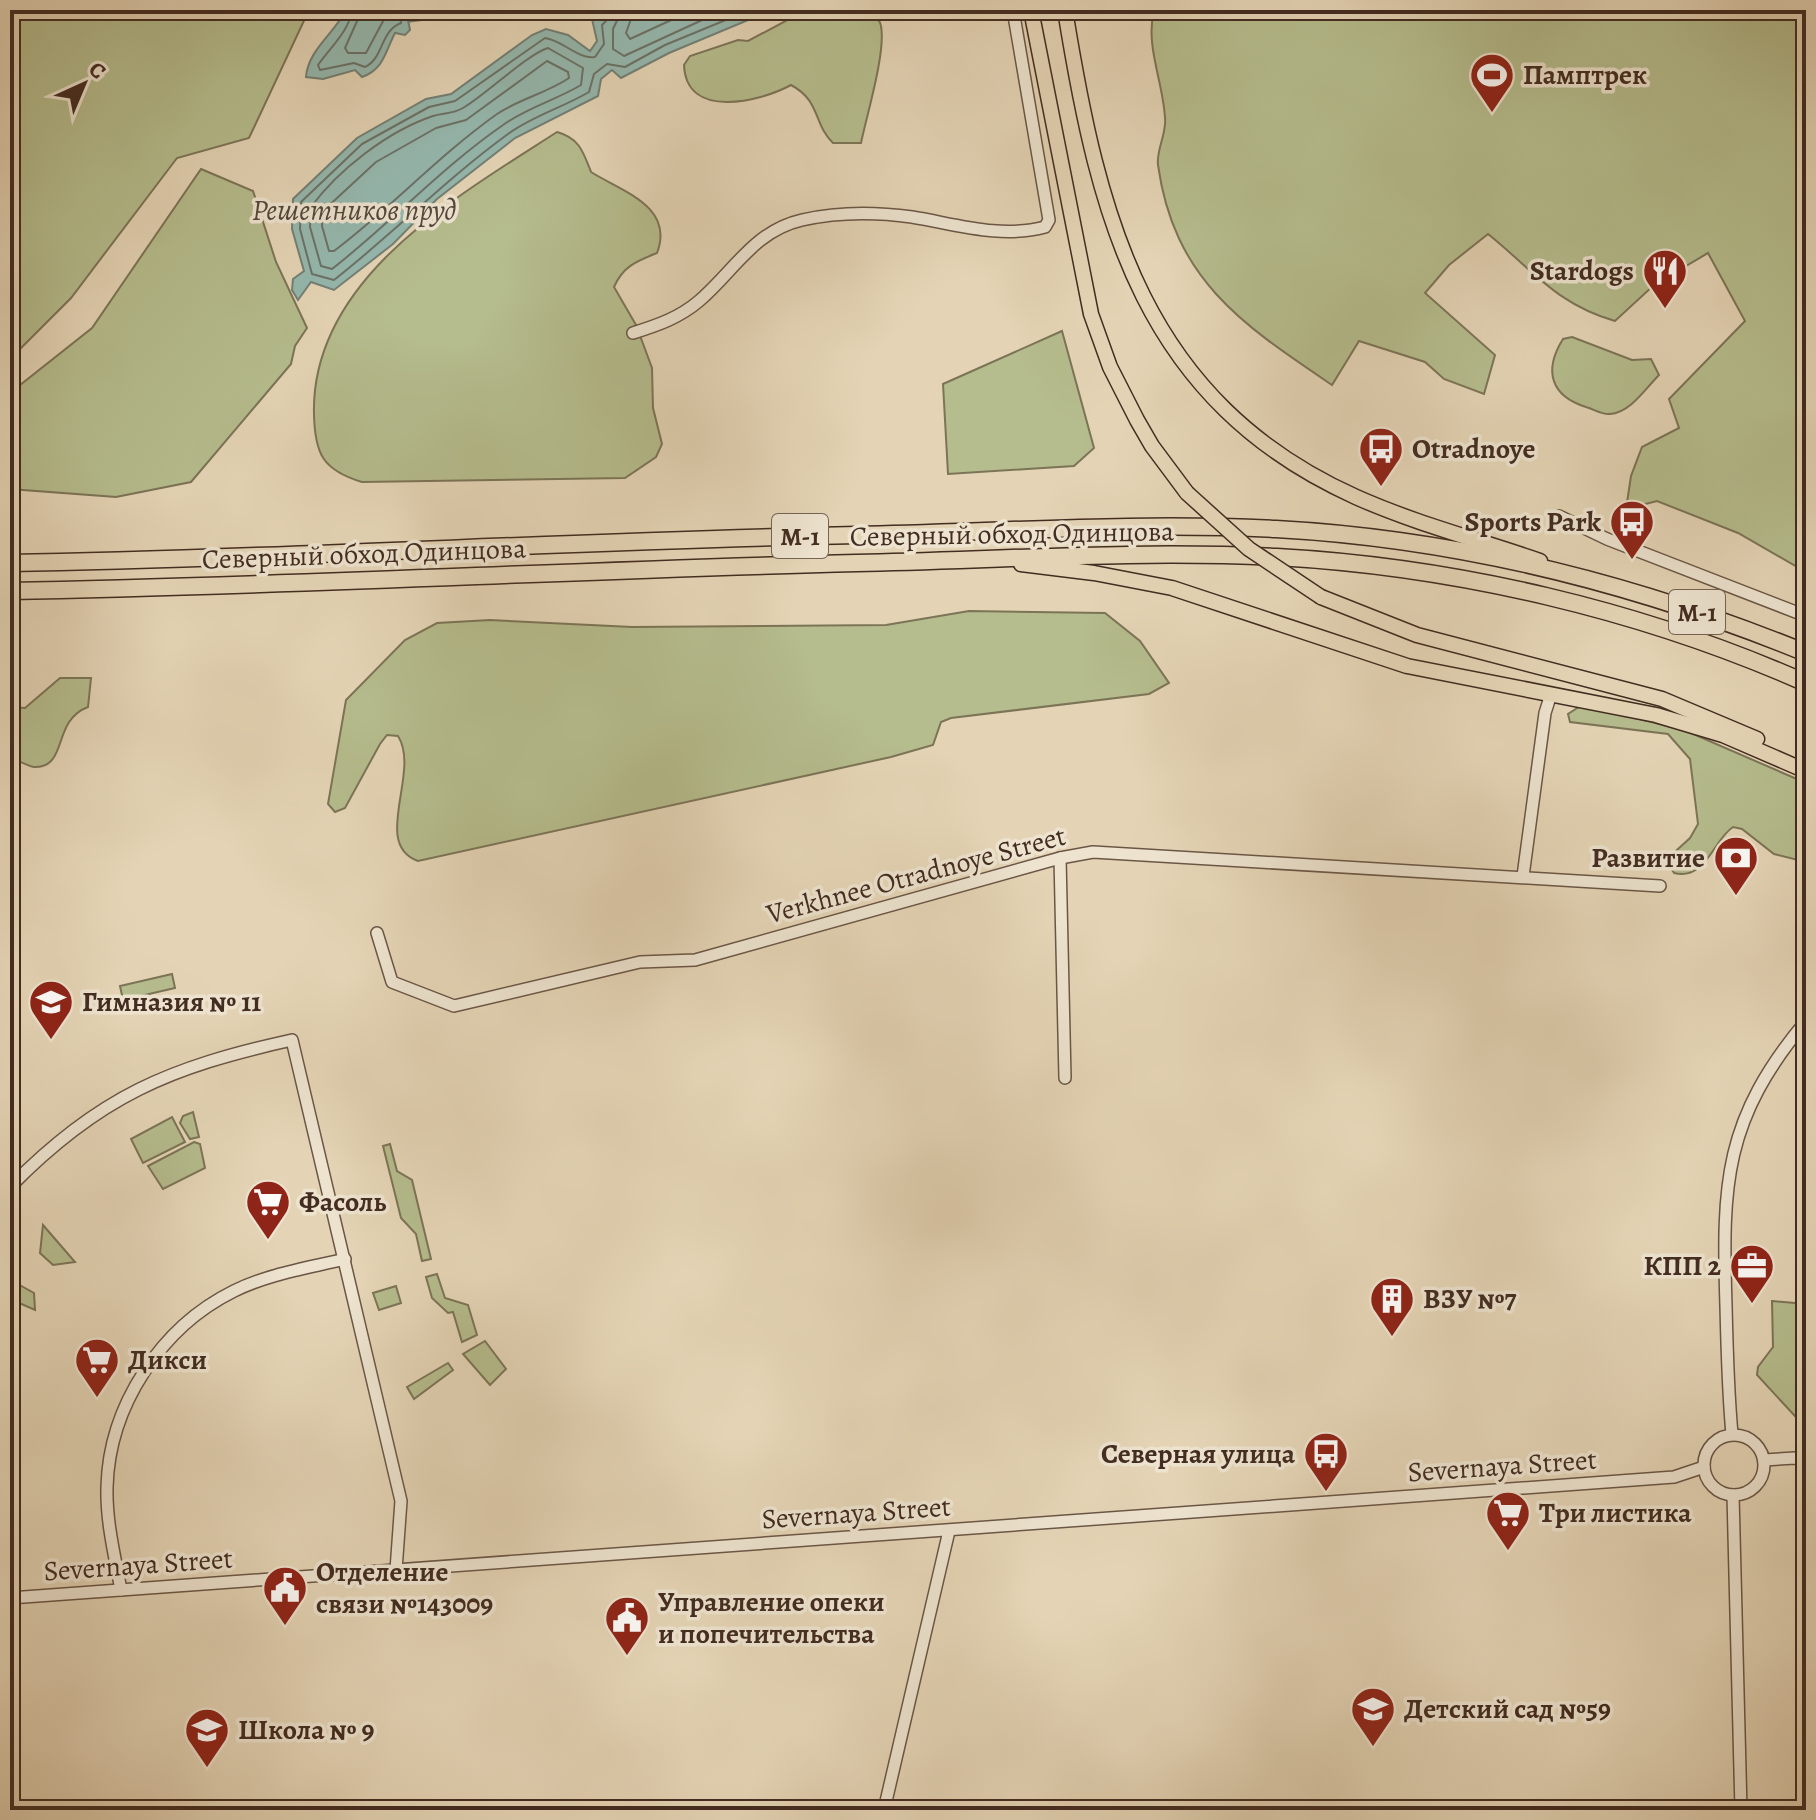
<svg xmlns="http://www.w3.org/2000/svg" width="1816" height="1820" font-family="Alegreya,serif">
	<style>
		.green { fill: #b5bc8d; stroke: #7c7457; stroke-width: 2 }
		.water { fill: #95b8ae; stroke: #748076; stroke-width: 2 }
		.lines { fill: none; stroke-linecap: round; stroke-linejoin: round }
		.shore { stroke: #6c7268; stroke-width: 2 }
		.stream { stroke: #748076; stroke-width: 3 }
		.minor-casing { stroke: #6b5646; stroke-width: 14 }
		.major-casing { stroke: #432c21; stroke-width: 17 }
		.highway-casing { stroke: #432c21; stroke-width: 19 }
		.minor { stroke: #ede3cf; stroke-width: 11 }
		.major { stroke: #e4d4b5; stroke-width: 14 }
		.highway { stroke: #e4d4b5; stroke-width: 16 }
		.major-bridge-casing { stroke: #432c21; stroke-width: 17; stroke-linecap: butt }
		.major-bridge { stroke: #e4d4b5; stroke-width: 14 }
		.labels { text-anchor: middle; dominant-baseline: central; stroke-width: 7; stroke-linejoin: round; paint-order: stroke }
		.shield { fill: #ede3cf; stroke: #766355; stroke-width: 2 }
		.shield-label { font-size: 26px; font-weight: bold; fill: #432c21 }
		.poi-label { font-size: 28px; font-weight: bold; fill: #432c21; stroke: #ede3cf; text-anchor: start }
		.street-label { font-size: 28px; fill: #432c21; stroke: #ede3cf }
		.water-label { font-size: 30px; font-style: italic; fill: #53483d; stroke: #ede3cf }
	</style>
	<rect width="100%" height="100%" fill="#e4d4b5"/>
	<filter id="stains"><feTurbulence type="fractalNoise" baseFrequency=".0025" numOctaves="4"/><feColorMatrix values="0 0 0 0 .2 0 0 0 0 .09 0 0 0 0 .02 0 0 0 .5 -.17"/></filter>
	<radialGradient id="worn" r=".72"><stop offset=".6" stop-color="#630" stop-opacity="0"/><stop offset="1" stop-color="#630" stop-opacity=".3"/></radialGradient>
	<!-- green -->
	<g class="green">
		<polygon points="10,10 309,10 249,138 177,158 71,298 10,359"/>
		<path d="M1154,10H1806V572L1738,533L1657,501L1626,509L1631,476L1642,447L1679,428L1669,399L1745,321L1708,253L1654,285L1615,321C1556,304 1533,270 1488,234L1449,265L1425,293L1495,355L1484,394L1444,379L1425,362L1359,341L1332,385C1243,325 1174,280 1158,165C1156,150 1167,133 1165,118C1163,81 1145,46 1154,10Z"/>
		<path d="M868,13C873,16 880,19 881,26C886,52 867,114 861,143H833C813,124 821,101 791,85C760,102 686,120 684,65L690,56L738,40L748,41L793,17Z"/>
		<path d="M557,132C579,138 583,151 591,172C621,191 675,206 657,253C637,261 623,266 614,287L636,325L652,368L653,408L662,444L656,457L625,478L362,482C322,470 315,453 314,415C310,279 458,196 557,132Z"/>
		<polygon points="201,169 253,191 276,262 307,328 295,346 291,364 191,482 116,497 10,489 10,393 92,328"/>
		<polygon points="1062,331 1094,448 1074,466 948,474 943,384"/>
		<path d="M1572,337L1632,360L1651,359L1659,375C1646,388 1630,413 1610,414C1603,415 1593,409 1586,407C1551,396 1543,371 1563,339Z"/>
		<path d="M969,611L1105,613L1140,641L1169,683L1149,694L951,718L941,722L933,745L891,757L418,861C371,844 421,772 398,736L387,735L380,744L345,808L335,812L328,804L346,700L405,640L437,623L490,620L632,627L886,625Z"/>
		<path d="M60,678H91L88,707C51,721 69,768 34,767C25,766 19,759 10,759V707L25,708Z"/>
		<path d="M1582,705L1684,730L1806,783V862L1774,854L1742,829L1733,827C1713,840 1706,881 1674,873L1666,860L1690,838L1698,824L1690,759L1668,734L1570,722L1568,714Z"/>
		<polygon points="172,974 175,988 123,1000 120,986"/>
		<polygon points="193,1112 199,1137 190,1139 180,1123 183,1116"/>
		<polygon points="172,1117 185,1142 143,1163 131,1139"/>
		<polygon points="194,1142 200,1144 205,1168 163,1189 148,1166"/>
		<polygon points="390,1144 397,1171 412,1180 431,1259 422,1261 416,1234 401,1218 383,1146"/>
		<polygon points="43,1225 75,1262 53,1265 40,1253"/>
		<polygon points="437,1274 445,1298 468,1305 477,1335 462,1342 453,1312 448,1313 432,1298 426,1277"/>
		<polygon points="16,1283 34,1293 35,1310 10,1299 10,1285"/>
		<polygon points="396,1286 401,1303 379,1310 373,1293"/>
		<polygon points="1772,1301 1806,1304 1806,1428 1757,1375 1758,1367 1773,1347"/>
		<polygon points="485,1341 506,1369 490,1385 463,1354"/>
		<polygon points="448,1363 453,1370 414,1399 407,1387"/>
	</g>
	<!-- water -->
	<g class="water">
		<path d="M346,10H406L410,30L405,35L395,33C385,52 384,69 362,77L355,70L323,79L306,77C308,50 334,34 346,10Z"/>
		<polygon points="610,10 772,10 669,53 621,78 612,70 601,79 598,96 515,138 437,199 393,244 334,290 311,282 298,300 292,290 293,279 304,271 292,229 293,199 357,138 426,99 451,94 532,35 546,29 568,35 590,51 597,41 592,19"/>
	</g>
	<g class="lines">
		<!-- shore -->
		<g class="shore">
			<path d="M352,10C350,30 329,49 318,65L320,70L354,63L365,67C384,58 380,31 401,23L399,10"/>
			<polyline points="362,10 345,48 348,53 366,53 389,10"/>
			<path d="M612,10L610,17L602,25L604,44L595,57C579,60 562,40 545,38L455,101L429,107L362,144L301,202L300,229L312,274L334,280C394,233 446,179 508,134C532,116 564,107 589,92L594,74L607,64L625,67L665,45L750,10"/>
			<polyline points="622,10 613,29 613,49 624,56 724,10"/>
			<polyline points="634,10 626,33 630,39 693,10"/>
			<path d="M548,48L583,68L581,85C556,100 526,108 503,125C441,168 391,223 332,269L321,266L310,227L311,207C338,170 388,131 433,116C443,113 453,114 463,108C487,94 526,55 548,48Z"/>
			<path d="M547,61L568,72L569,78C547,93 519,99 497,114C438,156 391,208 334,251H329L322,226L323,211L376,162L436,128L466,120Z"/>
		</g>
		<!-- stream -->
		<g class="stream">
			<polyline points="593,10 601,16"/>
			<polyline points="410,21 457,15 462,10"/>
		</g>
		<!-- minor casing -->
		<g class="minor-casing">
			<g id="minor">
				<path d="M633,333C658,325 679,318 699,301C734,271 754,231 802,220C837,212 876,212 912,217C955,224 1001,239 1045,227L1049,220L1013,10"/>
				<polyline points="1559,516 1607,539 1806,616"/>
				<polyline points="1060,858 1065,1078"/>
				<polyline points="1523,876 1545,713 1551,694"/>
				<polyline points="377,933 392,982 454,1006 640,962 695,960 1060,858 1093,852 1660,886"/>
				<path d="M10,1187C99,1096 170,1067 292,1040L401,1501L396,1570"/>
				<path d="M1732,1434C1728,1392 1727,1349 1726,1306C1722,1183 1724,1119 1806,1021"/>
				<circle cx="1734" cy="1465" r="30"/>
				<polyline points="1764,1460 1795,1458 1806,1462"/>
				<polyline points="1733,1495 1741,1810"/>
				<path d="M121,1590C115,1557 106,1522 107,1487C109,1406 161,1327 234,1291C268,1274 308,1268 345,1259"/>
				<polyline points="10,1598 1674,1477 1704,1467"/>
				<polyline points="884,1810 949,1531"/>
			</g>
		</g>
		<!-- major casing -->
		<g class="major-casing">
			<g id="major">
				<polyline points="1031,10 1091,314 1110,367 1137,420 1152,446 1187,493"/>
				<path d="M1065,10C1099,220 1143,401 1356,497C1414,523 1479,540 1540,561"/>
				<polyline points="1021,564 1094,573 1172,588 1407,666 1656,715 1723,735 1806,771"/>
				<polyline points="1321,597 1417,635 1662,699 1757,739"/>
			</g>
		</g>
		<!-- highway casing -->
		<g class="highway-casing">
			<g id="highway">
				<path d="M10,563C292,558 575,541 857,535C996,532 1137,522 1276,529C1459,539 1637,584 1806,653"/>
				<path d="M10,591C293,586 575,570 857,563C997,560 1137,550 1277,557C1457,567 1641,610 1806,683"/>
			</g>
		</g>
		<!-- minor -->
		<use href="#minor" class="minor"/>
		<!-- major -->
		<use href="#major" class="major"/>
		<!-- highway -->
		<use href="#highway" class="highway"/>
		<!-- major-bridge casing -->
		<g class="major-bridge-casing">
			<polyline id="major-bridge" points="1187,493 1249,549 1321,597"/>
		</g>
		<!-- major-bridge -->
		<use href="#major-bridge" class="major-bridge"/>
	</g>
	<!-- icons -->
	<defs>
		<g id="stadium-pin" transform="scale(2.3)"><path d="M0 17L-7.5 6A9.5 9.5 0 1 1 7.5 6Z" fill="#8f2418" stroke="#ede3cf"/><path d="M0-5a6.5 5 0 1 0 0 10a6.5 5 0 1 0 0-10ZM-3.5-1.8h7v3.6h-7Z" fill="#fff"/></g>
		<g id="restaurant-pin" transform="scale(2.3)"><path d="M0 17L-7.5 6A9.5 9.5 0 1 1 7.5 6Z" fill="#8f2418" stroke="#ede3cf"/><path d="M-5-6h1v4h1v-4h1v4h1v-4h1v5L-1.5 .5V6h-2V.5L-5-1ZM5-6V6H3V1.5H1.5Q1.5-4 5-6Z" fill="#fff"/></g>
		<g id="bus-pin" transform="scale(2.3)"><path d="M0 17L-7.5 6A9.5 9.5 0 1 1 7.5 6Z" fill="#8f2418" stroke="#ede3cf"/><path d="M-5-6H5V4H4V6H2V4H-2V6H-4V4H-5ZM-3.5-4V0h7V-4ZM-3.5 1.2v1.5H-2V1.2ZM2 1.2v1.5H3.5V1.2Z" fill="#fff"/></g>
		<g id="bank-pin" transform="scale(2.3)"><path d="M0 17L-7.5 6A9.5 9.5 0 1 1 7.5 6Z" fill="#8f2418" stroke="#ede3cf"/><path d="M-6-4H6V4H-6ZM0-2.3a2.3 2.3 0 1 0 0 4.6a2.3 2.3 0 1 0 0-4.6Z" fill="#fff"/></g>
		<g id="school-pin" transform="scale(2.3)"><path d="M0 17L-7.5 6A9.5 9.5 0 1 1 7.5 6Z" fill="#8f2418" stroke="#ede3cf"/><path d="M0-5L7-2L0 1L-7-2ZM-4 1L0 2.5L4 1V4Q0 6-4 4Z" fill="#fff"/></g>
		<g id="supermarket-pin" transform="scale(2.3)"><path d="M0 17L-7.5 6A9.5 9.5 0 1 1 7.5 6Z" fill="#8f2418" stroke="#ede3cf"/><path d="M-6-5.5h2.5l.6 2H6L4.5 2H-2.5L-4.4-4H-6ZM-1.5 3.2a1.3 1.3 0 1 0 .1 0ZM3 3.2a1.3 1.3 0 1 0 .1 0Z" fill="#fff"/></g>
		<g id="office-pin" transform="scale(2.3)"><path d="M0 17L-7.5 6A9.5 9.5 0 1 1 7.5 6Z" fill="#8f2418" stroke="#ede3cf"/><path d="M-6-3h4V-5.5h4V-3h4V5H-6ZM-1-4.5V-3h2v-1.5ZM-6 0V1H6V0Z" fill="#fff"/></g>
		<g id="building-pin" transform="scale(2.3)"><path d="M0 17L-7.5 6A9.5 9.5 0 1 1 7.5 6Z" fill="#8f2418" stroke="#ede3cf"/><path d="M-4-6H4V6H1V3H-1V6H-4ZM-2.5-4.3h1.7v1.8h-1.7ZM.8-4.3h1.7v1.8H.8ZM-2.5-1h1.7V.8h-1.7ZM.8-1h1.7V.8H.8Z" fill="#fff"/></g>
		<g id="civic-pin" transform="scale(2.3)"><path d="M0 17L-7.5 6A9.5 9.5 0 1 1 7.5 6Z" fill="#8f2418" stroke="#ede3cf"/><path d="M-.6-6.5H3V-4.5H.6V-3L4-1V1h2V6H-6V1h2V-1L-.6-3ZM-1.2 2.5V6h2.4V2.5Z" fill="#fff"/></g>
	</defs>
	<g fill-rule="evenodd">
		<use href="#stadium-pin" x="1492" y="75"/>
		<use href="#restaurant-pin" x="1665" y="271"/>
		<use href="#bus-pin" x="1381" y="449"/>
		<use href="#bus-pin" x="1632" y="522"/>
		<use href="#bank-pin" x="1736" y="858"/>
		<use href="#school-pin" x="51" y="1002"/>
		<use href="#supermarket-pin" x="268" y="1202"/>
		<use href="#office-pin" x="1752" y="1266"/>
		<use href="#building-pin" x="1392" y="1299"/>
		<use href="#supermarket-pin" x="97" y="1360"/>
		<use href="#bus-pin" x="1326" y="1454"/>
		<use href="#supermarket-pin" x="1508" y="1513"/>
		<use href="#civic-pin" x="285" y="1588"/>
		<use href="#civic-pin" x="627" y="1618"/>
		<use href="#school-pin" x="1373" y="1709"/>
		<use href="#school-pin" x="207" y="1730"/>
	</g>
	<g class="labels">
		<!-- shield labels -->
		<g class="shield">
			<rect x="772" y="514" width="56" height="44" rx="6"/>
			<rect x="1669" y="590" width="56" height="44" rx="6"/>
		</g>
		<g class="shield-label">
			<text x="800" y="536">М-1</text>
			<text x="1697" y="612">М-1</text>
		</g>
		<!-- poi labels -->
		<g class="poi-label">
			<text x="1523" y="75">Памптрек</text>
			<text x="1634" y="271" text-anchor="end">Stardogs</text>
			<text x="1412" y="449">Otradnoye</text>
			<text x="1601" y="522" text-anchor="end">Sports Park</text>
			<text x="1705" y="858" text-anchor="end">Развитие</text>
			<text x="82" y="1002">Гимназия № 11</text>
			<text x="299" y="1202">Фасоль</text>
			<text x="1721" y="1266" text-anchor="end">КПП 2</text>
			<text x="1423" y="1299">ВЗУ №7</text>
			<text x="128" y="1360">Дикси</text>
			<text x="1295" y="1454" text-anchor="end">Северная улица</text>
			<text x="1539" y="1513">Три листика</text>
			<text x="316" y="1572">Отделение<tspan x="316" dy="32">связи №143009</tspan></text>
			<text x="658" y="1602">Управление опеки<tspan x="658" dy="32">и попечительства</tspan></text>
			<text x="1404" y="1709">Детский сад №59</text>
			<text x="238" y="1730">Школа № 9</text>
		</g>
		<!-- street labels -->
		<g class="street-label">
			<text transform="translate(1012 534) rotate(-1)">Северный обход Одинцова</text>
			<text transform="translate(364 554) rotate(-2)">Северный обход Одинцова</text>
			<text transform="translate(916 875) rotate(-15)">Verkhnee Otradnoye Street</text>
			<text transform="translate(1502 1466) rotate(-4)">Severnaya Street</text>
			<text transform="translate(856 1513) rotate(-4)">Severnaya Street</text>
			<text transform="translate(138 1565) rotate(-4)">Severnaya Street</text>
		</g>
		<!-- water labels -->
		<g class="water-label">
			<text x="354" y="210">Решетников пруд</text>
		</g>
	</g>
	<!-- margin -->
	<rect width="1816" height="1820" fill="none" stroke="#e4d4b5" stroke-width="40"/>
	<rect x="12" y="12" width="1792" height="1796" fill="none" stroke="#432c21" stroke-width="4"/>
	<rect x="20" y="20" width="1776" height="1780" fill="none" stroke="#432c21" stroke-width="2"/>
	<!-- north arrow -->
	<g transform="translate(84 84) rotate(44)" stroke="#ede3cf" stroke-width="6" paint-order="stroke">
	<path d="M0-6L14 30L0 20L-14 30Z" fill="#432c21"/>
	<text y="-12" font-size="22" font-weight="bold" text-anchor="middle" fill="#432c21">С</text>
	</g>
	<rect width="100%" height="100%" filter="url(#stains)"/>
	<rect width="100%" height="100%" fill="url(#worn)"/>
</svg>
